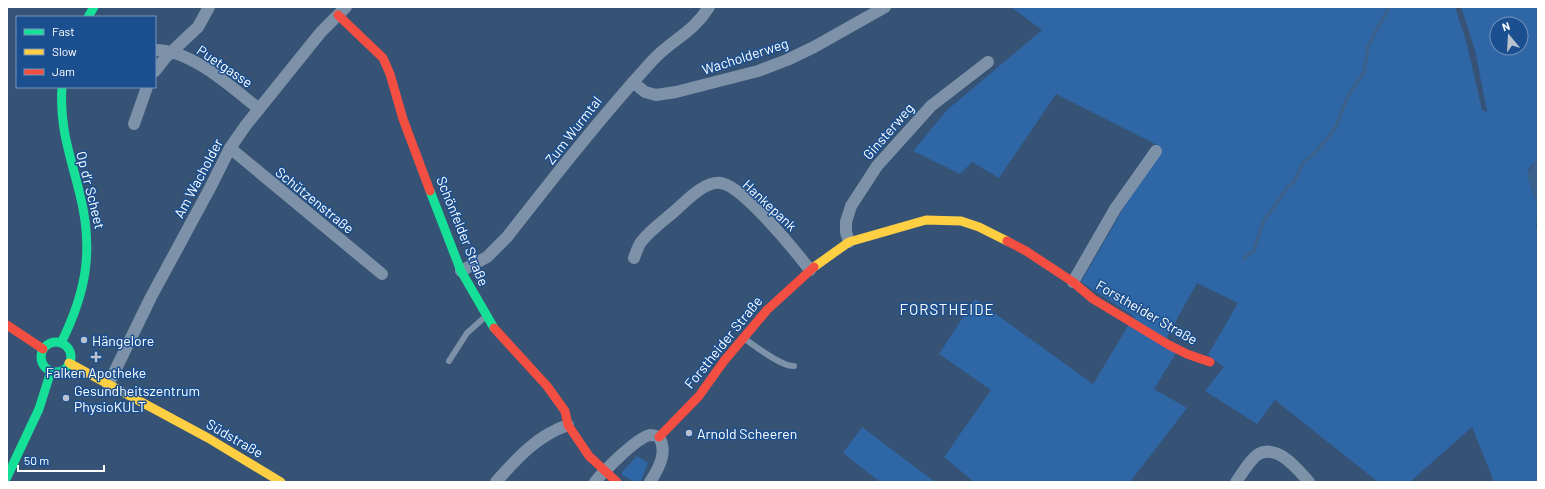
<svg xmlns="http://www.w3.org/2000/svg" width="1545" height="489" font-family="Barlow,sans-serif">
	<style>
		.green { fill: #2f66a5; fill-rule: evenodd }
		.water { fill: #3b618d }
		.lines { fill: none; stroke-linecap: round; stroke-linejoin: round }
		.stream { stroke: #3b618d; stroke-width: 3.5 }
		.lane { stroke: #7d92a8; stroke-width: 6 }
		.street { stroke: #7d92a8; stroke-width: 12 }
		.fast { stroke: #16e098; stroke-width: 9 }
		.slow { stroke: #ffcf43; stroke-width: 9 }
		.jam { stroke: #f24e42; stroke-width: 9 }
		.poi-dot { fill: #b9c2ce; stroke: #1b4f8f; stroke-width: 1.5 }
		.labels { text-anchor: middle; dominant-baseline: central; stroke-width: 3; stroke-linejoin: round; paint-order: stroke }
		.street-label { font-size: 14px; fill: #fff; stroke: #1b4f8f }
		.poi-label { font-size: 14px; fill: #fff; stroke: #1b4f8f; text-anchor: start }
		.neighbourhood-label { font-size: 15px; letter-spacing: 1px; fill: #fff; stroke: #1b4f8f }
	</style>
	<rect width="100%" height="100%" fill="#365274"/>
	<!-- green -->
	<g class="green">
		<path d="M1011,7H1455L1467,44L1482,110L1487,112L1475,50L1461,7H1538V160L1530,167L1527,175L1538,207L1536,227L1538,233V482H1494L1472,427L1410,482H1378L1275,400L1257,424L1205,391L1224,367L1208,355L1238,303L1197,283L1167,337L1176,353L1154,389L1187,408L1130,482H974L944,457L991,390L939,354L975,299L1093,384L1134,316L1081,282L1159,146L1056,94L999,178L972,162L960,174L913,151L947,110L1042,30ZM1497,24H1521V48H1497Z"/>
		<polygon points="862,427 935,482 880,482 843,453"/>
		<polygon points="637,456 648,463 641,481 635,482 622,475 622,472"/>
	</g>
	<!-- water -->
	<polygon class="water" points="1536,160 1538,160 1538,207 1527,175"/>
	<g class="lines">
		<!-- stream -->
		<polyline class="stream" points="1244,258 1254,250 1263,222 1288,187 1294,182 1303,163 1314,154 1335,129 1347,98 1364,72 1368,46 1389,7"/>
		<!-- lane -->
		<g class="lane">
			<path d="M745,339C755,346 782,367 794,366"/>
			<polyline points="449,361 467,333 485,317"/>
		</g>
		<!-- street -->
		<g class="street">
			<path d="M155,50C192,50 231,87 259,109"/>
			<polyline points="155,71 166,57 198,27 209,7"/>
			<polyline points="633,82 645,92 656,95 676,92 758,71 787,60 814,47 885,7"/>
			<polyline points="134,124 147,87"/>
			<polyline points="230,148 382,274"/>
			<polyline points="849,242 846,232 846,222 851,206 877,166 931,106 988,62"/>
			<path d="M634,258C636,253 638,246 641,242C651,229 666,219 677,209C688,199 705,181 721,183C743,186 796,252 810,270"/>
			<path d="M461,271L487,257L507,237C554,177 601,117 652,61C672,39 692,34 709,7"/>
			<polyline points="1073,282 1115,209 1156,151"/>
			<polyline points="108,385 151,297 210,188 230,148 246,125 321,32 346,7"/>
			<path d="M496,482C517,458 538,435 568,425"/>
			<path d="M595,482C604,471 636,438 650,435C653,435 657,436 659,437C668,452 659,468 650,482"/>
			<path d="M1236,482C1242,474 1249,461 1257,455C1277,442 1298,470 1309,482"/>
		</g>
		<!-- fast -->
		<g class="fast">
			<polyline points="88,17 94,7"/>
			<polyline points="430,191 461,271 494,328"/>
			<circle cx="56" cy="357" r="15"/>
			<path d="M61,343C86,293 94,250 80,195C71,157 59,128 62,87"/>
			<polyline points="7,477 39,409 51,371"/>
		</g>
		<!-- slow -->
		<g class="slow">
			<polyline points="814,267 849,242 926,220 961,221 979,227 1007,241"/>
			<polyline points="69,363 208,438 281,482"/>
		</g>
		<!-- jam -->
		<g class="jam">
			<polyline points="338,15 383,58 390,74 403,119 430,191"/>
			<polyline points="1007,241 1026,251 1073,282 1093,299 1169,345 1187,354 1210,362"/>
			<polyline points="7,325 43,349"/>
			<polyline points="494,328 547,386 565,411 568,425 589,456 617,482"/>
			<polyline points="659,437 699,396 724,361 767,310 814,267"/>
		</g>
	</g>
	<!-- markers -->
	<g class="poi-dot">
		<circle cx="84" cy="340" r="4"/>
		<path d="M94 351h4v4h4v4h-4v4h-4v-4h-4v-4h4z"/>
		<circle cx="66" cy="398" r="4"/>
		<circle cx="689" cy="433" r="4"/>
	</g>
	<g class="labels">
		<!-- street labels -->
		<g class="street-label">
			<text transform="translate(745 56) rotate(-18)">Wacholderweg</text>
			<text transform="translate(225 66) rotate(34)">Puetgasse</text>
			<text transform="translate(573 130) rotate(-52)">Zum Wurmtal</text>
			<text transform="translate(888 131) rotate(-49)">Ginsterweg</text>
			<text transform="translate(198 178) rotate(-62)">Am Wacholder</text>
			<text transform="translate(91 190) rotate(76)">Op d’r Scheet</text>
			<text transform="translate(315 200) rotate(39)">Schützenstraße</text>
			<text transform="translate(770 205) rotate(43)">Hankepank</text>
			<text transform="translate(463 231) rotate(68)">Schönfelder Straße</text>
			<text transform="translate(1147 312) rotate(30)">Forstheider Straße</text>
			<text transform="translate(723 342) rotate(-51)">Forstheider Straße</text>
			<text transform="translate(235 438) rotate(30)">Südstraße</text>
		</g>
		<!-- poi labels -->
		<g class="poi-label">
			<text x="92" y="340">Hängelore</text>
			<text x="96" y="372" text-anchor="middle">Falken Apotheke</text>
			<text x="74" y="390">Gesundheitszentrum<tspan x="74" dy="16">PhysioKULT</tspan></text>
			<text x="697" y="433">Arnold Scheeren</text>
		</g>
		<!-- neighbourhood labels -->
		<g class="neighbourhood-label">
			<text x="947" y="309">FORSTHEIDE</text>
		</g>
	</g>
	<!-- border -->
	<rect width="1545" height="489" fill="none" stroke="#ffffff" stroke-width="16"/>
	<!-- legend -->
	<rect x="16" y="16" width="140" height="72" fill="#1b4f8f" stroke="#7695bc"/>
	<rect x="24" y="29" width="20" height="6" fill="#16e098" stroke="#7695bc"/>
	<text x="52" y="36" font-size="12" fill="#ffffff">Fast</text>
	<rect x="24" y="49" width="20" height="6" fill="#ffcf43" stroke="#7695bc"/>
	<text x="52" y="56" font-size="12" fill="#ffffff">Slow</text>
	<rect x="24" y="69" width="20" height="6" fill="#f24e42" stroke="#7695bc"/>
	<text x="52" y="76" font-size="12" fill="#ffffff">Jam</text>
	<!-- north arrow -->
	<g transform="translate(1509 36) rotate(342)"><circle r="19" fill="#1b4f8f" stroke="#7695bc"/>
	<path d="M0-3L7 15L0 10L-7 15Z" fill="#b9c2ce"/>
	<text y="-6" font-size="11" font-weight="bold" text-anchor="middle" fill="#ffffff">N</text>
	</g>
	<!-- scale -->
	<path d="M18 465v6h86v-6" fill="none" stroke="#ffffff" stroke-width="2"/>
	<text x="24" y="465" font-size="12" fill="#ffffff" stroke="#1b4f8f" stroke-width="3" paint-order="stroke">50 m</text>
</svg>
